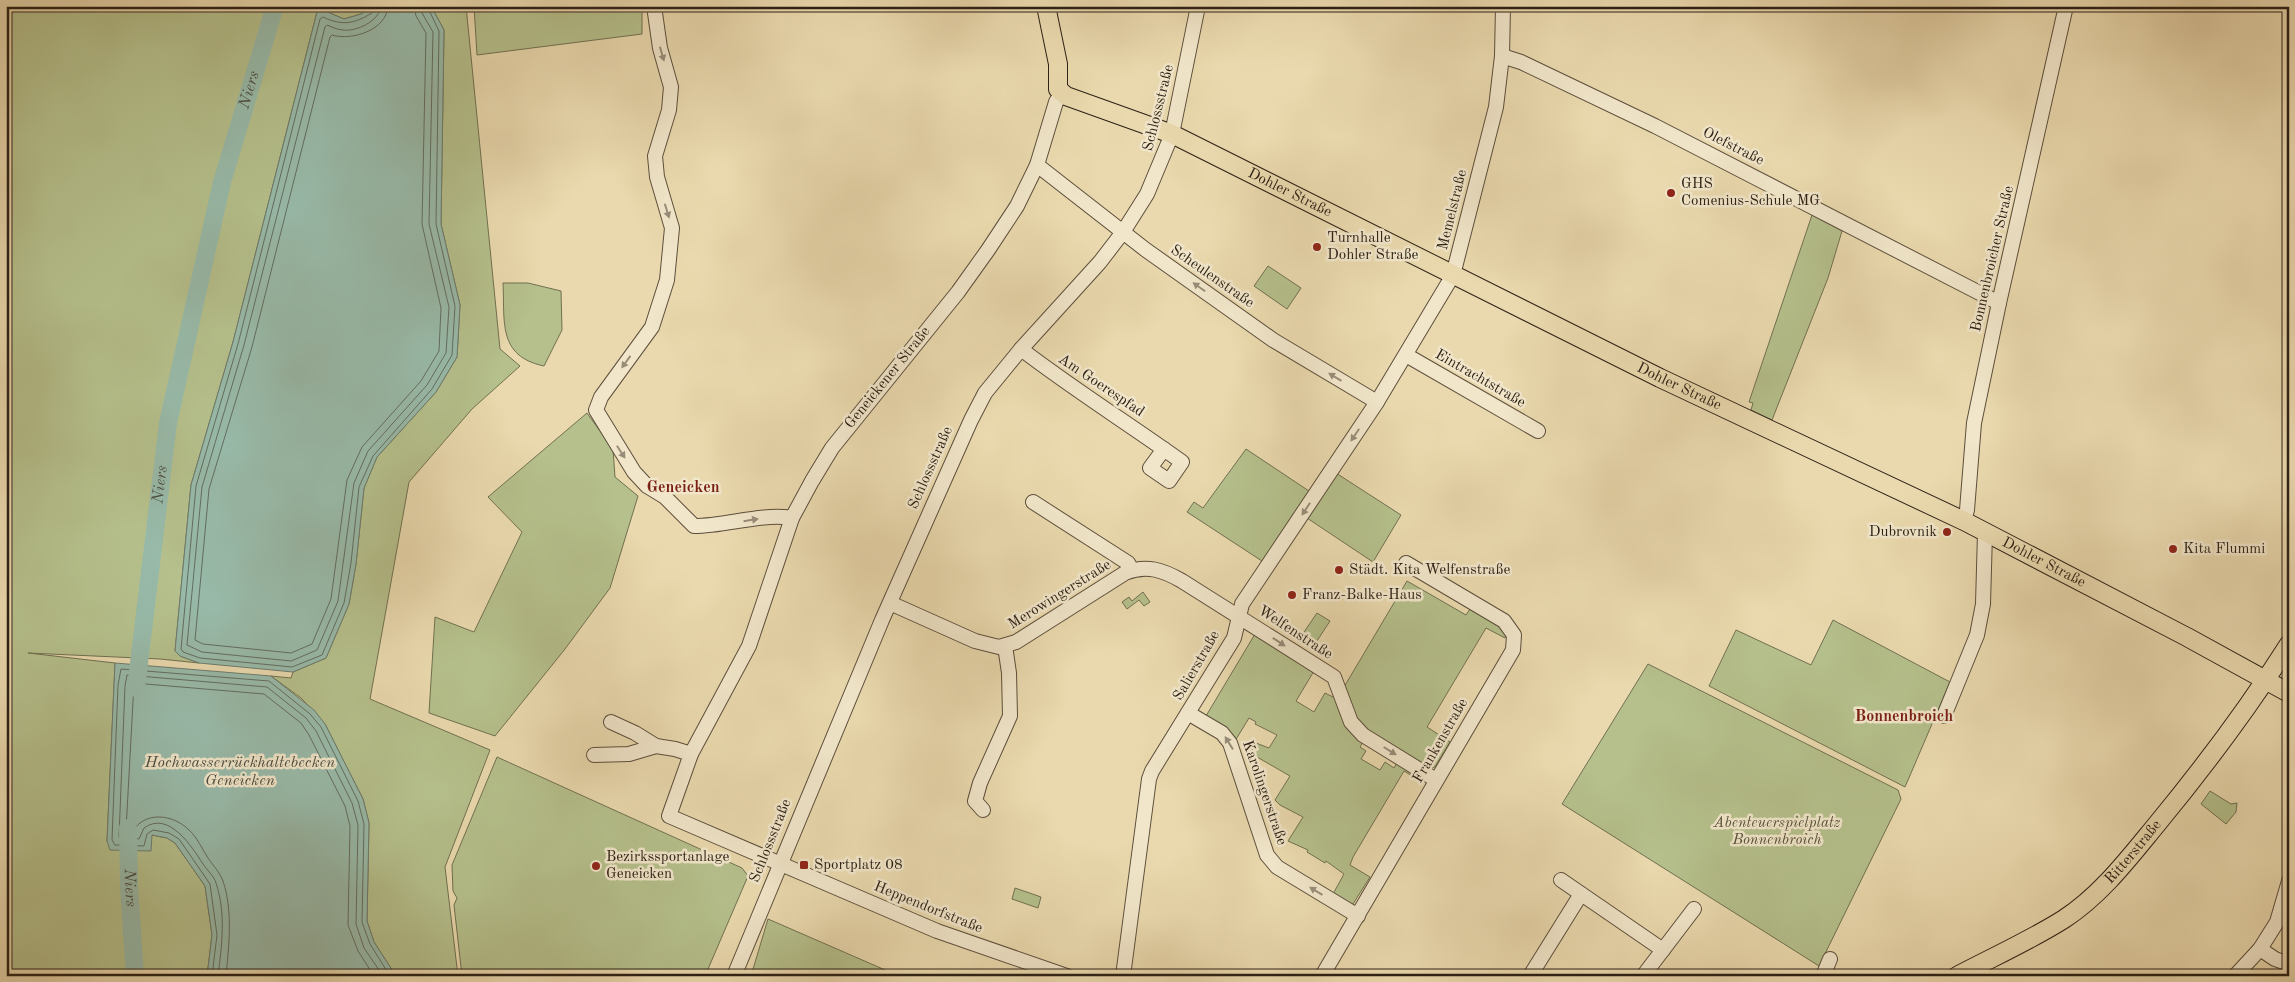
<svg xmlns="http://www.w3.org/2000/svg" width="2295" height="982" font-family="'Old Standard TT',serif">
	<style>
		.green { fill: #b5c08c; stroke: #707051 }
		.water { fill: #98baa9; stroke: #6d7c6e }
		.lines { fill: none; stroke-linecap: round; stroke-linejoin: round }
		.shore { stroke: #626d60; stroke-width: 1 }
		.river { stroke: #98baa9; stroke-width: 18 }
		.minor-casing { stroke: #5c4e3c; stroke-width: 16 }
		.major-casing { stroke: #2c2016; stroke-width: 20 }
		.minor { stroke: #f1e6ca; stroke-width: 14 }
		.major { stroke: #ead9ae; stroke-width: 18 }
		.oneway { fill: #988d79 }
		.poi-dot { fill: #8f2418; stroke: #f1e6ca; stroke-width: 2 }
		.labels { text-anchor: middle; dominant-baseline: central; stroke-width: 5; stroke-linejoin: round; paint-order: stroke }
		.street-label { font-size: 15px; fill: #2c2016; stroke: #f1e6ca }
		.poi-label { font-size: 15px; fill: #2c2016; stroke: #f1e6ca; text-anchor: start }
		.park-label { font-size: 15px; font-style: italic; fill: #555039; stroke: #f1e6ca }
		.water-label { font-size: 16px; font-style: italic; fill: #4c4e42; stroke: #f1e6ca }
		.neighbourhood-label { font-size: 16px; font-weight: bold; fill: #7a1f14; stroke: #f1e6ca }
	</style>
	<rect width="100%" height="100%" fill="#ead9ae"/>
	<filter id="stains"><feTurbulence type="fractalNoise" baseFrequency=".004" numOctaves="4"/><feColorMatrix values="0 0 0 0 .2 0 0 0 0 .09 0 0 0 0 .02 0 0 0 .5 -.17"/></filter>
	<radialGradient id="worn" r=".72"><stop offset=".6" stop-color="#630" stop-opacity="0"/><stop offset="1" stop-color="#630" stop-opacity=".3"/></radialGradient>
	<!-- green -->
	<g class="green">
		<polygon points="6,6 372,6 361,14 344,19 318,8 233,342 191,485 175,651 180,656 199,663 160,659 28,653 115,663 107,841 152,835 167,838 175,843 205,886 212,935 207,976 6,976"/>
		<polygon points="431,6 466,6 500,349 520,366 472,409 409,482 370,699 490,750 445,867 458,976 396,976 374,942 367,921 369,823 363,799 325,724 301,698 271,676 291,678 293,672 326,658 349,604 356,564 364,488 377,457 436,392 457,357 460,305 441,224 444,30"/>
		<polygon points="474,6 642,6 642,34 477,55"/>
		<polygon points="1812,215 1842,231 1828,278 1772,420 1751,410 1753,403 1749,402"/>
		<polygon points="1268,266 1301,288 1287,309 1254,286"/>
		<path d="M503,283H528L561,291L562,330L544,366C497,356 505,321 503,283Z"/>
		<polygon points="587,413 613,449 615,477 638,496 610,588 565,649 495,736 429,713 435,617 474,632 522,532 488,497"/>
		<polygon points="1246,449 1312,493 1265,563 1187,512 1194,502 1203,508"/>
		<polygon points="1336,473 1401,515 1373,562 1307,518"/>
		<polygon points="1407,581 1466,615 1472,606 1508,632 1505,638 1486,628 1427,727 1450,742 1435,767 1431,768 1369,732 1358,723 1344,687"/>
		<polygon points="1143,592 1150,602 1144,606 1139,600 1127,609 1122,602 1129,597 1132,601"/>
		<polygon points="1317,613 1330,621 1315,644 1302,635"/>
		<polygon points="1833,620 1950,682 1905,787 1709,686 1736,630 1811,665"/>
		<polygon points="1255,634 1314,671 1296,701 1314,712 1325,693 1337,699 1364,740 1360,747 1366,751 1361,759 1380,770 1385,762 1394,768 1398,761 1424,776 1417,779 1404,771 1353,857 1350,865 1370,877 1353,904 1349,904 1333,894 1344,874 1326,861 1325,863 1307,852 1308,850 1288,841 1303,817 1280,805 1275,800 1290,776 1250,753 1256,743 1269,748 1277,735 1255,724 1256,722 1249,718 1235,741 1206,716"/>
		<polygon points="1648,664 1898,790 1901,799 1819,966 1562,804"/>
		<polygon points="497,757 742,868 748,876 705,976 462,976 454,905 457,898 453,891 452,865"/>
		<polygon points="2210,791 2231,804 2237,803 2236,812 2226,824 2201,804"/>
		<polygon points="1015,888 1041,897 1038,908 1012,899"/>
		<polygon points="768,919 899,976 751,976"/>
	</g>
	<!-- water -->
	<g class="water">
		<polygon points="372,6 431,6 444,30 441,224 460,305 457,357 436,392 377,457 364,488 356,564 349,604 326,658 293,672 199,663 180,656 175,651 191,485 233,342 318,8 344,19 361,14"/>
		<polygon points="115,663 271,676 314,710 325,724 363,799 369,823 367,921 374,942 396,976 207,976 212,935 205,886 175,843 167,838 152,835 151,851 110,850 107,841"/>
	</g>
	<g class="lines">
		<!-- shore -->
		<g class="shore">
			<path d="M374,6L372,13C354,24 342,26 323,17L320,19L238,344L196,486L181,649L183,652L200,658L292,667L322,655L344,603L351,563L359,487L373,456L432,389L452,355L455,306L436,224L439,31L427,6"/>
			<path d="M381,6C380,21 356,32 343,30C338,30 332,27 327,25L325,27L244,345L202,487L187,645L202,652L291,661L317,650L338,601L354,483L368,451L427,385L446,353L449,307L429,224L433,32L422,13L421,6"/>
			<path d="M388,6C387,30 352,41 332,35L330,37L252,347L209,489L195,640L203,644L291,653L312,644L331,599L347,480L362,447L421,381L439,351L441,308L422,224L426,33L416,16L414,6"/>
			<polyline points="212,976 217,935 210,884 179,839 169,833 153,830 147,834 144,846 115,845 112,840 118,685 121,669 269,681 310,714 321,727 358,801 364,824 362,922 370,944 390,976"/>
			<path d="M218,976C222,945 226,913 216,883C214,876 207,870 203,864C192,847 169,810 144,828L139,839L119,837L125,686L127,675L267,687L306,718L316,731L352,803L358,825L356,924L364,948L383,976"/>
			<path d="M226,976C229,944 233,911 223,881C220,873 213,865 208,858C202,849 197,837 189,830C173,814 145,811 133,831L126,830L134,683L264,694L301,723L309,735L345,806L350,826L348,925L358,951L374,976"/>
		</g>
		<!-- river -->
		<g class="river">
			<path id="s1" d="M136,688L168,423L222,182L275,6"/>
			<path id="s2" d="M128,828L129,886L135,976"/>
		</g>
		<!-- minor casing -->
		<g class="minor-casing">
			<g id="minor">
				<path d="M654,6L660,48L671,87L669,110L655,156L657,177L672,228L667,280L652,327L601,397L596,410L634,472L647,486L665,497L694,526C727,526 760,513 792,518"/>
				<polyline points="1502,56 1521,62 1655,126 1999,303"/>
				<polyline points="1062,93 1056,102 1037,165 1017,206 988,250 958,292 832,448 812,481 792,518 749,646 691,754 669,816 937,931 1067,976"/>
				<polyline points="1037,165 1146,250 1273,340 1377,402"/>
				<path d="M1021,349C1073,389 1129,424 1182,462L1169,481L1150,468L1164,449"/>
				<polyline points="1406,355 1538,431"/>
				<polyline points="1033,502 1128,563 1132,570"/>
				<polyline points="1964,521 1967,510 1974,423 1999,303 2066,6"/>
				<path d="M890,603L975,641L999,647L1016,642L1125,573C1146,564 1163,570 1182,581L1334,677L1351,722L1363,735L1436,780"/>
				<polyline points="1188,713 1222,733 1230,743 1267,855 1277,867 1358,916"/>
				<polyline points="1944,716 1977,635 1983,604 1985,533"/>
				<polyline points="611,722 635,733 656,746 675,749 691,754"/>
				<polyline points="594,755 629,754 656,746"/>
				<polyline points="983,810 975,801 980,783 1010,716 1009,673 1005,646"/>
				<polyline points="1561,880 1663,950"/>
				<polyline points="2260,949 2275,959 2289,964"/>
				<polyline points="734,976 882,620 971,420 985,393 1021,349 1100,262 1123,232 1147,194 1172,134 1198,6"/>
				<polyline points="1123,976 1149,779 1152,771 1234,638 1242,604 1377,402 1453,275 1496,107 1502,56 1503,6"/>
				<polyline points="1322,976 1513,650 1514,635 1504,621 1406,563"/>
				<polyline points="1530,976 1581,894"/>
				<polyline points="1643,976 1694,909"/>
				<polyline points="1823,976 1830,959"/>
				<polyline points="2235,976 2260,949 2277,922 2289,881"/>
			</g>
		</g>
		<!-- major casing -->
		<g class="major-casing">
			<g id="major">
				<path id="s3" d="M1046,6L1058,64V89L1066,96L1172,134L1660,378L1964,521L2187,637L2289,693"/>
				<path id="s4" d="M1957,976C1993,957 2031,940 2064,919C2101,895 2129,858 2157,824C2204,767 2249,707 2289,644"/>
			</g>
		</g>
		<!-- minor -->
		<use href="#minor" class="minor"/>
		<!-- major -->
		<use href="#major" class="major"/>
	</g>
	<!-- one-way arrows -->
	<defs><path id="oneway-solid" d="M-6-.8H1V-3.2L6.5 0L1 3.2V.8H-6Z" transform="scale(1.25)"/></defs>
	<g class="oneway">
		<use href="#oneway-solid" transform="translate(662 54) rotate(74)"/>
		<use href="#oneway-solid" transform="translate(667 211) rotate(73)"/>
		<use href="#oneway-solid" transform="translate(1199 287) rotate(-145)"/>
		<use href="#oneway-solid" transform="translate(626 362) rotate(126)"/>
		<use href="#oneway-solid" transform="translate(1335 377) rotate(-149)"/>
		<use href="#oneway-solid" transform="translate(1355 435) rotate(124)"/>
		<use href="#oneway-solid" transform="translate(621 452) rotate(57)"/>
		<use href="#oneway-solid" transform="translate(1306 509) rotate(123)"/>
		<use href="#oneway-solid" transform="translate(751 520) rotate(-9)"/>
		<use href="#oneway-solid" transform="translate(1279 642) rotate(33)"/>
		<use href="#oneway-solid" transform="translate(1229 743) rotate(-122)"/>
		<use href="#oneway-solid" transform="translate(1390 751) rotate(32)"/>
		<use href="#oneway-solid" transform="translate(1316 891) rotate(-149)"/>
	</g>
	<!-- markers -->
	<g class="poi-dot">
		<circle cx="1671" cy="193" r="5"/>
		<circle cx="1317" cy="247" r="5"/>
		<circle cx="1947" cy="532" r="5"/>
		<circle cx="2173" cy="549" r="5"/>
		<circle cx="1339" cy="570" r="5"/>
		<circle cx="1292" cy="595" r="5"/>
		<rect x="799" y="860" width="10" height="10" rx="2.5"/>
		<circle cx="596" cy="866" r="5"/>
	</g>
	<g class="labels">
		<!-- street labels -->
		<g class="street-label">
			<text transform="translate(1159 108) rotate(-76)">Schlossstraße</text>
			<text transform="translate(1733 147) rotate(27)">Olefstraße</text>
			<text stroke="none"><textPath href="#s3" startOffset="339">Dohler Straße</textPath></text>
			<text transform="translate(1453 210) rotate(-76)">Memelstraße</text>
			<text transform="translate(1993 259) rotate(-77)">Bonnenbroicher Straße</text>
			<text transform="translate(1212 277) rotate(35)">Scheulenstraße</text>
			<text transform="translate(888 378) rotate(-51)">Geneickener Straße</text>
			<text transform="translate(1480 379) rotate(30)">Eintrachtstraße</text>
			<text transform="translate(1101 386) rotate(34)">Am Goerespfad</text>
			<text stroke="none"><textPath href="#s3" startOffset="774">Dohler Straße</textPath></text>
			<text transform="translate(931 468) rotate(-66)">Schlossstraße</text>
			<text stroke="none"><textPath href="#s3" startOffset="1179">Dohler Straße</textPath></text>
			<text transform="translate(1060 595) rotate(-32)">Merowingerstraße</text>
			<text transform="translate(1295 633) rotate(33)">Welfenstraße</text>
			<text transform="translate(1197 666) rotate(-60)">Salierstraße</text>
			<text transform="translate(1441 741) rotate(-60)">Frankenstraße</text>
			<text transform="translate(1264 793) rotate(71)">Karolingerstraße</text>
			<text transform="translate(771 841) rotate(-68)">Schlossstraße</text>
			<text stroke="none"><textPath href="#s4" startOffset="218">Ritterstraße</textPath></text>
			<text transform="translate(928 908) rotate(22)">Heppendorfstraße</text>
		</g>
		<!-- poi labels -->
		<g class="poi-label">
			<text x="1681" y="184">GHS<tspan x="1681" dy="17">Comenius-Schule MG</tspan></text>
			<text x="1327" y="238">Turnhalle<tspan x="1327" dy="17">Dohler Straße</tspan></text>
			<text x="1937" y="532" text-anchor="end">Dubrovnik</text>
			<text x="2183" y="549">Kita Flummi</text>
			<text x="1349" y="570">Städt. Kita Welfenstraße</text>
			<text x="1302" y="595">Franz-Balke-Haus</text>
			<text x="606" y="857">Bezirkssportanlage<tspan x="606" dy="17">Geneicken</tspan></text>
			<text x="814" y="865">Sportplatz 08</text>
		</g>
		<!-- park labels -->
		<g class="park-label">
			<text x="1777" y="823">Abenteuerspielplatz<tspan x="1777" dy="17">Bonnenbroich</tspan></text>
		</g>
		<!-- water labels -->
		<g class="water-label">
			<text stroke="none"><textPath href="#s1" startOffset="610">Niers</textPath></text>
			<text stroke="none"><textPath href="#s1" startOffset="205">Niers</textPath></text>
			<text x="240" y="763">Hochwasserrückhaltebecken<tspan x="240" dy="18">Geneicken</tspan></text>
			<text stroke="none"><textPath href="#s2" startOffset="60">Niers</textPath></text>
		</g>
		<!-- neighbourhood labels -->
		<g class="neighbourhood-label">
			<text x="683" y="488">Geneicken</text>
			<text x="1904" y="717">Bonnenbroich</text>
		</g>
	</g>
	<!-- margin -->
	<rect width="2295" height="982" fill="none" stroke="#ead9ae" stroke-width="25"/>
	<rect x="8" y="8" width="2280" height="967" fill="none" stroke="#2c2016" stroke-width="2.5"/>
	<rect x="12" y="12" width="2270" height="957" fill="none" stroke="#2c2016"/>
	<rect width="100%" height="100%" filter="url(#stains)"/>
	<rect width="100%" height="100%" fill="url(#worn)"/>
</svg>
